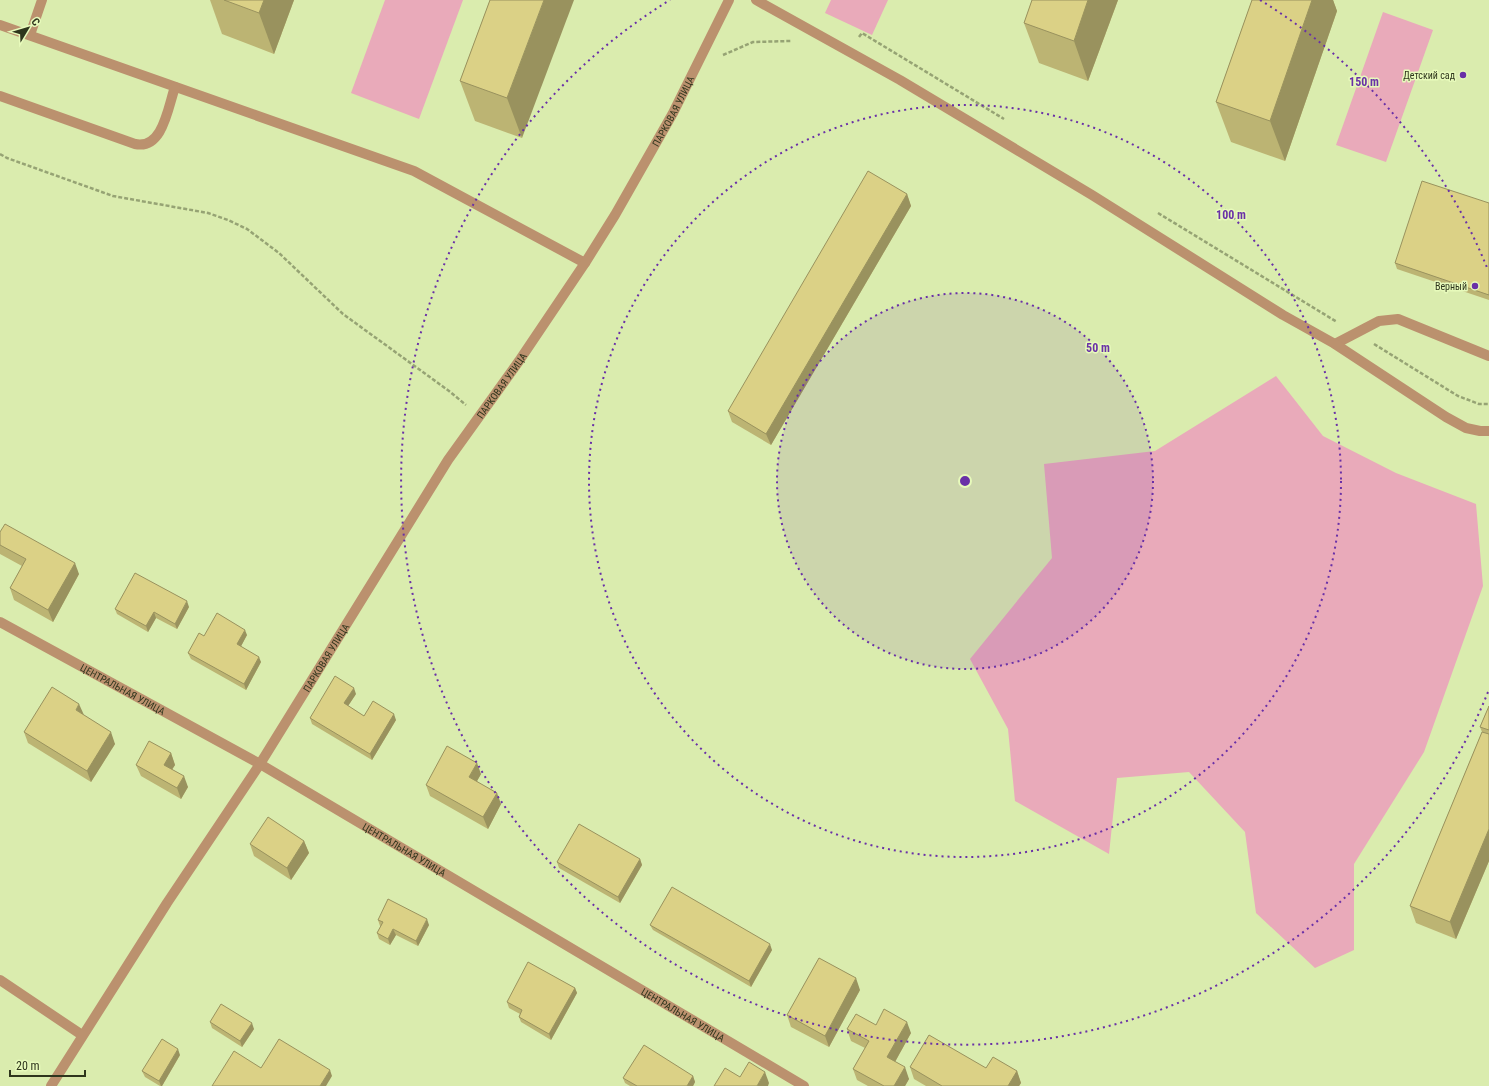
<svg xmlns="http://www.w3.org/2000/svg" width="1489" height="1086" font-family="'Roboto Condensed',sans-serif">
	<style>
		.green { fill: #e9aaba }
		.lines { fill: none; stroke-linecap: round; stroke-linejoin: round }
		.path { stroke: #96a374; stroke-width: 2.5; stroke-dasharray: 4 2; stroke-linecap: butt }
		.service { stroke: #bb916e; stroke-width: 10 }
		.minor { stroke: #bb916e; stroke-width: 10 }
		.wall { fill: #bcb473 }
		.shaded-wall { fill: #99925e }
		.building { fill: #dbd186; stroke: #99925e }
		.ring { fill: none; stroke: #6930a7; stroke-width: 2; stroke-dasharray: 2 4 }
		.poi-dot { fill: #6930a7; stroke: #e7fabb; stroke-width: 1.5 }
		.labels { text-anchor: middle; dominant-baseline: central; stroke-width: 3; stroke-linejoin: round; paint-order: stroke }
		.poi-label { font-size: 10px; fill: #2e351c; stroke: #e7fabb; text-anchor: end }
		.street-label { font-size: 10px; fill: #2e351c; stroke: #e7fabb }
		.centre { fill: #6930a7; stroke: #e7fabb; stroke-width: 2 }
		.ring-label { font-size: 12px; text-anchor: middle; font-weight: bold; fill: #6930a7; stroke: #e7fabb; stroke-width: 3; stroke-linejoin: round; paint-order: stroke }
	</style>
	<rect width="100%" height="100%" fill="#daecae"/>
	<!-- green -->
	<g class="green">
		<polygon points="385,0 463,0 419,119 351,93"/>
		<polygon points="831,0 888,0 872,35 825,13"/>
		<polygon points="1383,12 1433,30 1386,162 1336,145"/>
		<polygon points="1276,376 1323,436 1396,473 1476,504 1483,586 1424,752 1354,864 1354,950 1315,968 1256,913 1245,832 1189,772 1117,778 1109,854 1015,801 1008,729 970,659 1052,558 1044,464 1155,451"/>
	</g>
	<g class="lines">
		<!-- path -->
		<g class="path">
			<polyline points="859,37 862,33 1004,119"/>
			<polyline points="723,55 753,42 791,41"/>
			<polyline points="0,154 7,158 113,196 208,213 228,220 247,229 279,253 343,314 449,391 466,405"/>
			<polyline points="1158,213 1337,322"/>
			<polyline points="1374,344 1458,396 1479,404 1489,404"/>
		</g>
		<!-- service -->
		<g class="service">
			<polyline points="0,25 414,171 585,263"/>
			<polyline points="30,35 42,0"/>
			<path d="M0,96L135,144C163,150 168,107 175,87"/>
			<polyline points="1335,344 1379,321 1398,319 1489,356"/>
			<polyline points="0,980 82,1035"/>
		</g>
		<!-- minor -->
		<g class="minor">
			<polyline points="756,0 900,80 1092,195 1283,315 1335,344 1446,417 1466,428 1480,431 1489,431"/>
			<path id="s1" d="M0,622L260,764L804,1086"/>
			<path id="s2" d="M51,1086L167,903L260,764L448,460L519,361L585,263L615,215L673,113L729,0"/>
		</g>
	</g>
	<!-- wall -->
	<g class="wall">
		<polygon points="210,0 294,0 274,54 222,34"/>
		<polygon points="490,0 522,138 475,121 460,81"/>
		<polygon points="1032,0 1118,0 1088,81 1039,63 1024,23"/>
		<polygon points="1252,0 1333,0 1337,11 1285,161 1231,142 1216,102"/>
		<polygon points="907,194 911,206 771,445 732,422 728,411"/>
		<polygon points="1489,203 1489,300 1397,269 1395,263"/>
		<polygon points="0,532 79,574 53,622 14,600 10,588 22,566 0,554"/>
		<polygon points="189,607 177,629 156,618 148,632 117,614 115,609"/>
		<polygon points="247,635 241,646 261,662 246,690 191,659 188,653 204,636"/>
		<polygon points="356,694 348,706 364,716 396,720 372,760 312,724 310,718"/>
		<polygon points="1489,706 1489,861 1456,939 1416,923 1410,906 1482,732 1480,727"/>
		<polygon points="84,715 115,744 91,782 28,743 24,732"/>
		<polygon points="171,753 175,765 172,769 188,787 181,799 141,776 136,765"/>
		<polygon points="481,774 477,781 501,804 488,829 430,796 426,785"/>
		<polygon points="304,841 309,853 291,880 254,856 250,844"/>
		<polygon points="640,859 642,865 620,903 559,868 557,862"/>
		<polygon points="378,920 429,925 418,946 396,935 390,945 379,939 377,933 381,926 380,926"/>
		<polygon points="650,925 772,950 751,987 653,930"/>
		<polygon points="575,988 577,993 551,1040 521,1022 519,1017 520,1014 509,1008 507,1002"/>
		<polygon points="860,990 829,1047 791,1027 787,1015"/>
		<polygon points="210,1022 254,1029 242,1047 212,1028"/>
		<polygon points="876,1025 911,1033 895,1062 909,1079 905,1086 868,1086 857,1080 853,1069 865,1048 851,1041 847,1029"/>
		<polygon points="180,1055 162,1086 160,1086 145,1077 142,1071"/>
		<polygon points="910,1067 986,1068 1017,1071 1021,1083 1019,1086 926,1086 914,1079"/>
		<polygon points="693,1076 695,1082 693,1086 630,1086 625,1083 623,1078"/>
	</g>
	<!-- shaded-wall -->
	<g class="shaded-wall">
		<polygon points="264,0 294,0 274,54 259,13"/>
		<polygon points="544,0 574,0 522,138 507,98"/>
		<polygon points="1088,0 1118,0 1088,81 1074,41"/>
		<polygon points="1312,0 1333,0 1337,11 1285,161 1270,121"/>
		<polygon points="907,194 911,206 771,445 766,434"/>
		<polygon points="75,563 79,574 53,622 48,610"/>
		<polygon points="187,601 189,607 177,629 175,624"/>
		<polygon points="154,612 156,618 148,632 146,626"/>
		<polygon points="245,630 247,635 239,650 237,644"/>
		<polygon points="259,657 261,662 246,690 244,684"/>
		<polygon points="354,688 356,694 346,709 344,703"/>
		<polygon points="79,704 84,715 76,710"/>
		<polygon points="394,714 396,720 372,760 370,754"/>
		<polygon points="111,732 115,744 91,782 87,771"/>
		<polygon points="171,753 175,765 168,776 164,765"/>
		<polygon points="477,763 481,774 473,788 469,777"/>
		<polygon points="184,776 188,787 181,799 177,788"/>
		<polygon points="497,793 501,804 488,829 483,817"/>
		<polygon points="1489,829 1489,861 1456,939 1450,922"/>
		<polygon points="304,841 309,853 291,880 287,868"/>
		<polygon points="640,859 642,865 620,903 618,897"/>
		<polygon points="427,919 429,925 418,946 416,941"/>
		<polygon points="393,929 396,935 390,945 388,939"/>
		<polygon points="770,944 772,950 751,987 749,981"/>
		<polygon points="856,978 860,990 829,1047 825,1036"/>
		<polygon points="575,988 577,993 551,1040 549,1034"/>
		<polygon points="907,1022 911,1033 891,1069 887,1057"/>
		<polygon points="252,1023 254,1029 242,1047 240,1041"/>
		<polygon points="178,1049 180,1055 162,1086 161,1086 159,1081"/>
		<polygon points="905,1067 909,1079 905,1086 894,1086"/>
		<polygon points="330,1070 332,1076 326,1086 320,1086"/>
		<polygon points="1017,1071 1021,1083 1019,1086 1008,1086"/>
		<polygon points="765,1072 769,1083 768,1086 757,1086"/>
		<polygon points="693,1076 695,1082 693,1086 687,1086"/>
	</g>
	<!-- building -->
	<g class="building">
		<polygon points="224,0 264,0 259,13"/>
		<polygon points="490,0 544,0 507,98 460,81"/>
		<polygon points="1032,0 1088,0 1074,41 1024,23"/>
		<polygon points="1252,0 1312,0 1270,121 1216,102"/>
		<polygon points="868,171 907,194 766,434 728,411"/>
		<polygon points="1422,181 1489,203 1489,295 1395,263"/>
		<polygon points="5,524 75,563 48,610 10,588 26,559 0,545 0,532"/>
		<polygon points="135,573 187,601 175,624 154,612 146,626 115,609"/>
		<polygon points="217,613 245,630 237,644 259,657 244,684 188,653 199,633 204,636"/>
		<polygon points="335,676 354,688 344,703 364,716 373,701 394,714 370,754 310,718"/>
		<polygon points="52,687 79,704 76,710 111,732 87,771 24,732"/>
		<polygon points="1489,706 1489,730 1480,727"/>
		<polygon points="1482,732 1489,734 1489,829 1450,922 1410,906"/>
		<polygon points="149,741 171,753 164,765 184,776 177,788 136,765"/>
		<polygon points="447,746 477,763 469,777 497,793 483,817 426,785"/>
		<polygon points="268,817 304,841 287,868 250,844"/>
		<polygon points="579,824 640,859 618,897 557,862"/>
		<polygon points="672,887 770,944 749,981 650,925"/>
		<polygon points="388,899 427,919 416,941 393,929 388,939 377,933 383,922 378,920"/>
		<polygon points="819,958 856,978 825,1036 787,1015"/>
		<polygon points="528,962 575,988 549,1034 519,1017 522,1010 507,1002"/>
		<polygon points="221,1004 252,1023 240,1041 210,1022"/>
		<polygon points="884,1009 907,1022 887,1057 905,1067 894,1086 884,1086 853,1069 869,1041 847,1029 856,1014 876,1025"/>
		<polygon points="929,1035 986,1068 993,1057 1017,1071 1008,1086 942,1086 910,1067"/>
		<polygon points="162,1039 178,1049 159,1081 142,1071"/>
		<polygon points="279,1039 330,1070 320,1086 212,1086 234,1051 261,1068"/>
		<polygon points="644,1045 693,1076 687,1086 637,1086 623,1078"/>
		<polygon points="749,1062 765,1072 757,1086 714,1086 725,1068 740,1077"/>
	</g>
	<!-- distance rings -->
	<circle cx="965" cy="481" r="188" fill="#6930a7" fill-opacity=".12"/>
	<g class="ring">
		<circle cx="965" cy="481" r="188"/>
		<circle cx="965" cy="481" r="376"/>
		<path d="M1488 692A564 564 0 1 1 670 0M1260 0A564 564 0 0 1 1488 270"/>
	</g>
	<!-- markers -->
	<g class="poi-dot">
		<circle cx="1463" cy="75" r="4"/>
		<circle cx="1475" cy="286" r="4"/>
	</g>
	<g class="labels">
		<!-- poi labels -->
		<g class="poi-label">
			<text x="1455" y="75">Детский сад</text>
			<text x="1467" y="286">Верный</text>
		</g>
		<!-- street labels -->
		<g class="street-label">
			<text stroke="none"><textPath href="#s2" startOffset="1157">ПАРКОВАЯ УЛИЦА</textPath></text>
			<text stroke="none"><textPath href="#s2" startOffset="833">ПАРКОВАЯ УЛИЦА</textPath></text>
			<text stroke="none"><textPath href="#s2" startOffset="509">ПАРКОВАЯ УЛИЦА</textPath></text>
			<text stroke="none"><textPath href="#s1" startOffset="140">ЦЕНТРАЛЬНАЯ УЛИЦА</textPath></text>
			<text stroke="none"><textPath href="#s1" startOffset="464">ЦЕНТРАЛЬНАЯ УЛИЦА</textPath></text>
			<text stroke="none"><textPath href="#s1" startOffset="788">ЦЕНТРАЛЬНАЯ УЛИЦА</textPath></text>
		</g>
	</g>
	<circle cx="965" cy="481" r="6" class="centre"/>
	<g class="ring-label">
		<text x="1364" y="86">150 m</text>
		<text x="1231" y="219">100 m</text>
		<text x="1098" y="352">50 m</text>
	</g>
	<!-- north arrow -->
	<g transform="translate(28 28) rotate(52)" stroke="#e7fabb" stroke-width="3" paint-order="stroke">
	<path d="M0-3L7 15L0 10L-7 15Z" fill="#2e351c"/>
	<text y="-6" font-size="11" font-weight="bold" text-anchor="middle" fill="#2e351c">С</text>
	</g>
	<!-- scale -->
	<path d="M10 1070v6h75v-6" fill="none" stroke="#2e351c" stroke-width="2"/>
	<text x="16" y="1070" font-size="12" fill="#2e351c" stroke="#e7fabb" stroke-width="3" paint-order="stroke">20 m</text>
</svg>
